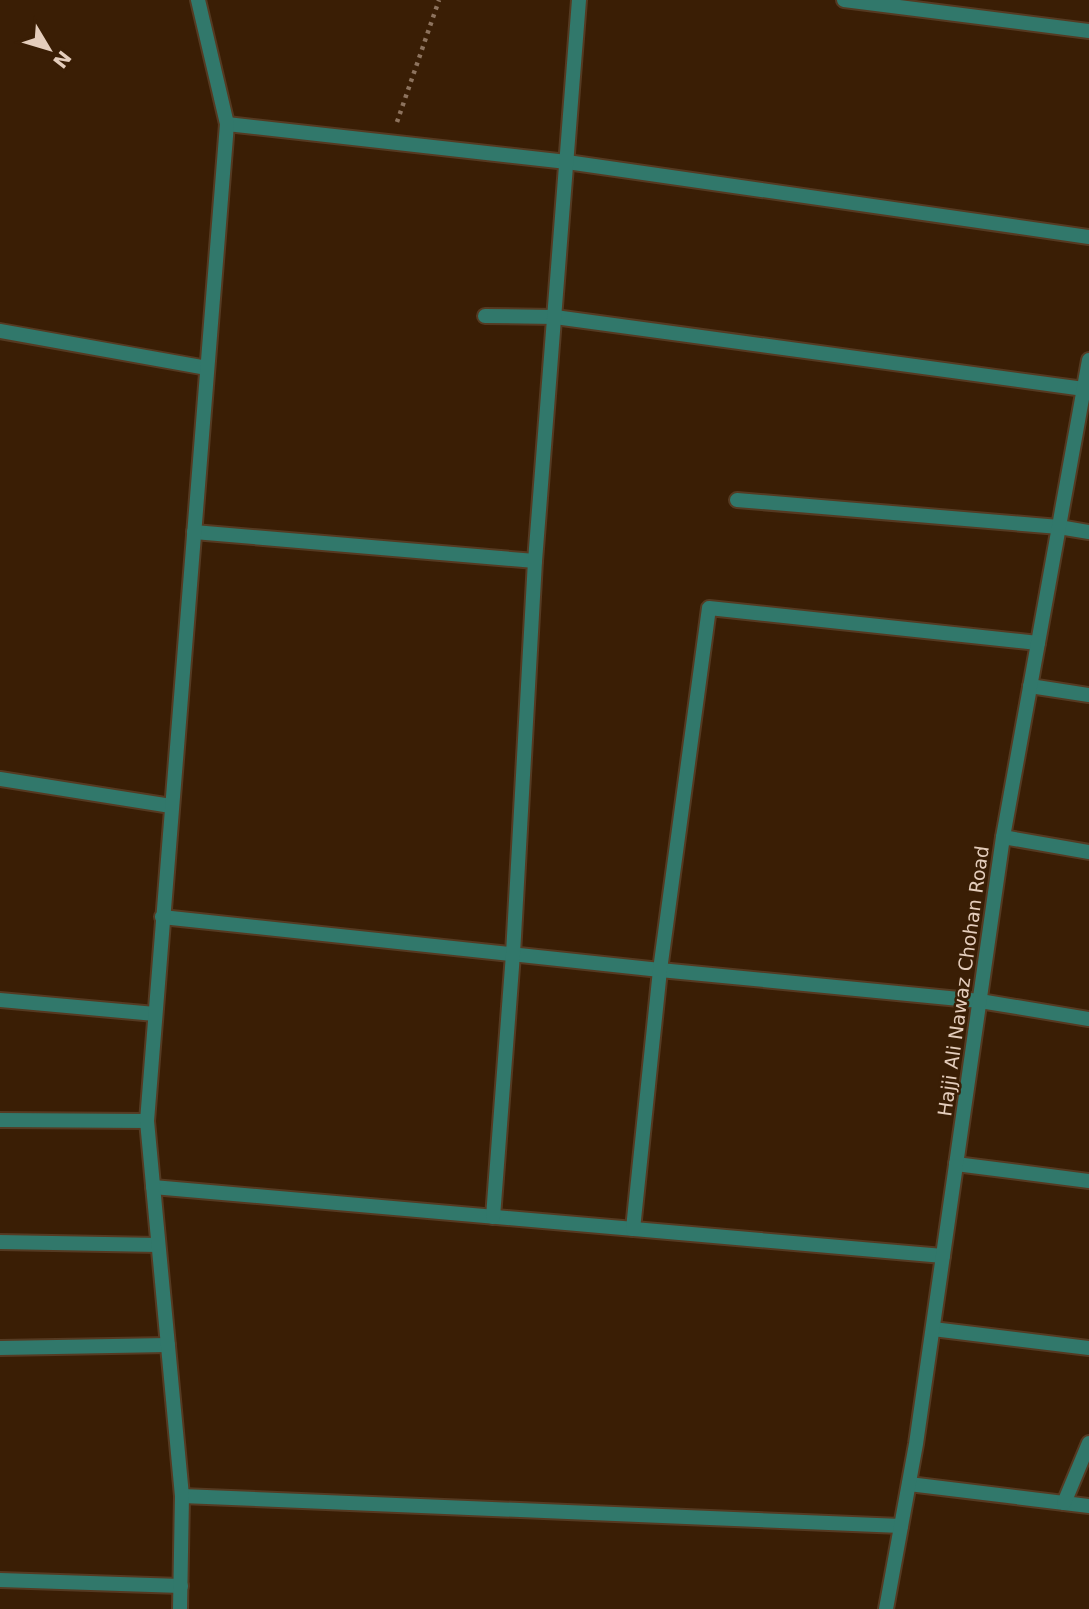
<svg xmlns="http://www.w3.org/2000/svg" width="1089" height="1609" font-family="'DejaVu Sans',sans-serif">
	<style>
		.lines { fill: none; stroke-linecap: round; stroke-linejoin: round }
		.street-casing { stroke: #553a22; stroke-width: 18 }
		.path { stroke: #8d735e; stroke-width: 4.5; stroke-dasharray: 3.5 5; stroke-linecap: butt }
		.street { stroke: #31786b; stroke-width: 14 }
		.labels { text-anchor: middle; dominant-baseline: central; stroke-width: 5; stroke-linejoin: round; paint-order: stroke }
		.street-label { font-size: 19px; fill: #e4cdbc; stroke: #3a1e05 }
	</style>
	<rect width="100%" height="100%" fill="#3a1e05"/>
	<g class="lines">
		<!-- street casing -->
		<g class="street-casing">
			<g id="street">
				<polyline points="844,0 1089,31"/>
				<polyline points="227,124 567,162 1089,237"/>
				<polyline points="485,316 555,317 1084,389"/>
				<polyline points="0,331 207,368"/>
				<polyline points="737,500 1059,527 1089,532"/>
				<polyline points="194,532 535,561"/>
				<polyline points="1030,686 1089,695"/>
				<polyline points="0,779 171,806"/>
				<polyline points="1003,837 1089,852"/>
				<polyline points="162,917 660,970 980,1001 1089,1019"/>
				<polyline points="0,1000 155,1014"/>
				<polyline points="0,1120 147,1121"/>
				<polyline points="956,1164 1089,1181"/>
				<polyline points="153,1187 943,1256"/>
				<polyline points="493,1217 513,954 535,561 579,0"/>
				<polyline points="633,1229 660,970 709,608 1038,643"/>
				<polyline points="0,1242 158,1245"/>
				<polyline points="933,1329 1089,1348"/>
				<polyline points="0,1348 168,1345"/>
				<polyline points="909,1484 1089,1506"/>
				<polyline points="182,1496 901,1526"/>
				<polyline points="1064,1503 1089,1443"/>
				<polyline points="0,1580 181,1586"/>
				<polyline points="180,1609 182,1496 147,1121 227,124 198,0"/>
				<polyline points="886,1609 916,1444 1003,837 1089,360"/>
			</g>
		</g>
		<!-- path -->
		<polyline class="path" points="397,122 439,0"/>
		<!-- street -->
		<use href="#street" class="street"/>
	</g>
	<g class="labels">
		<!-- street labels -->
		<g class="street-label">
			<text transform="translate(963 981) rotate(-82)">Hajji Ali Nawaz Chohan Road</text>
		</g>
	</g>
	<!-- north arrow -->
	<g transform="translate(49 49) rotate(128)" stroke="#3a1e05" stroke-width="5" paint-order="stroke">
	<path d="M0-5L12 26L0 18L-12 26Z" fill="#e4cdbc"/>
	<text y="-10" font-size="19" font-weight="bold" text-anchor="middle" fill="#e4cdbc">N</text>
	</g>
</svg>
